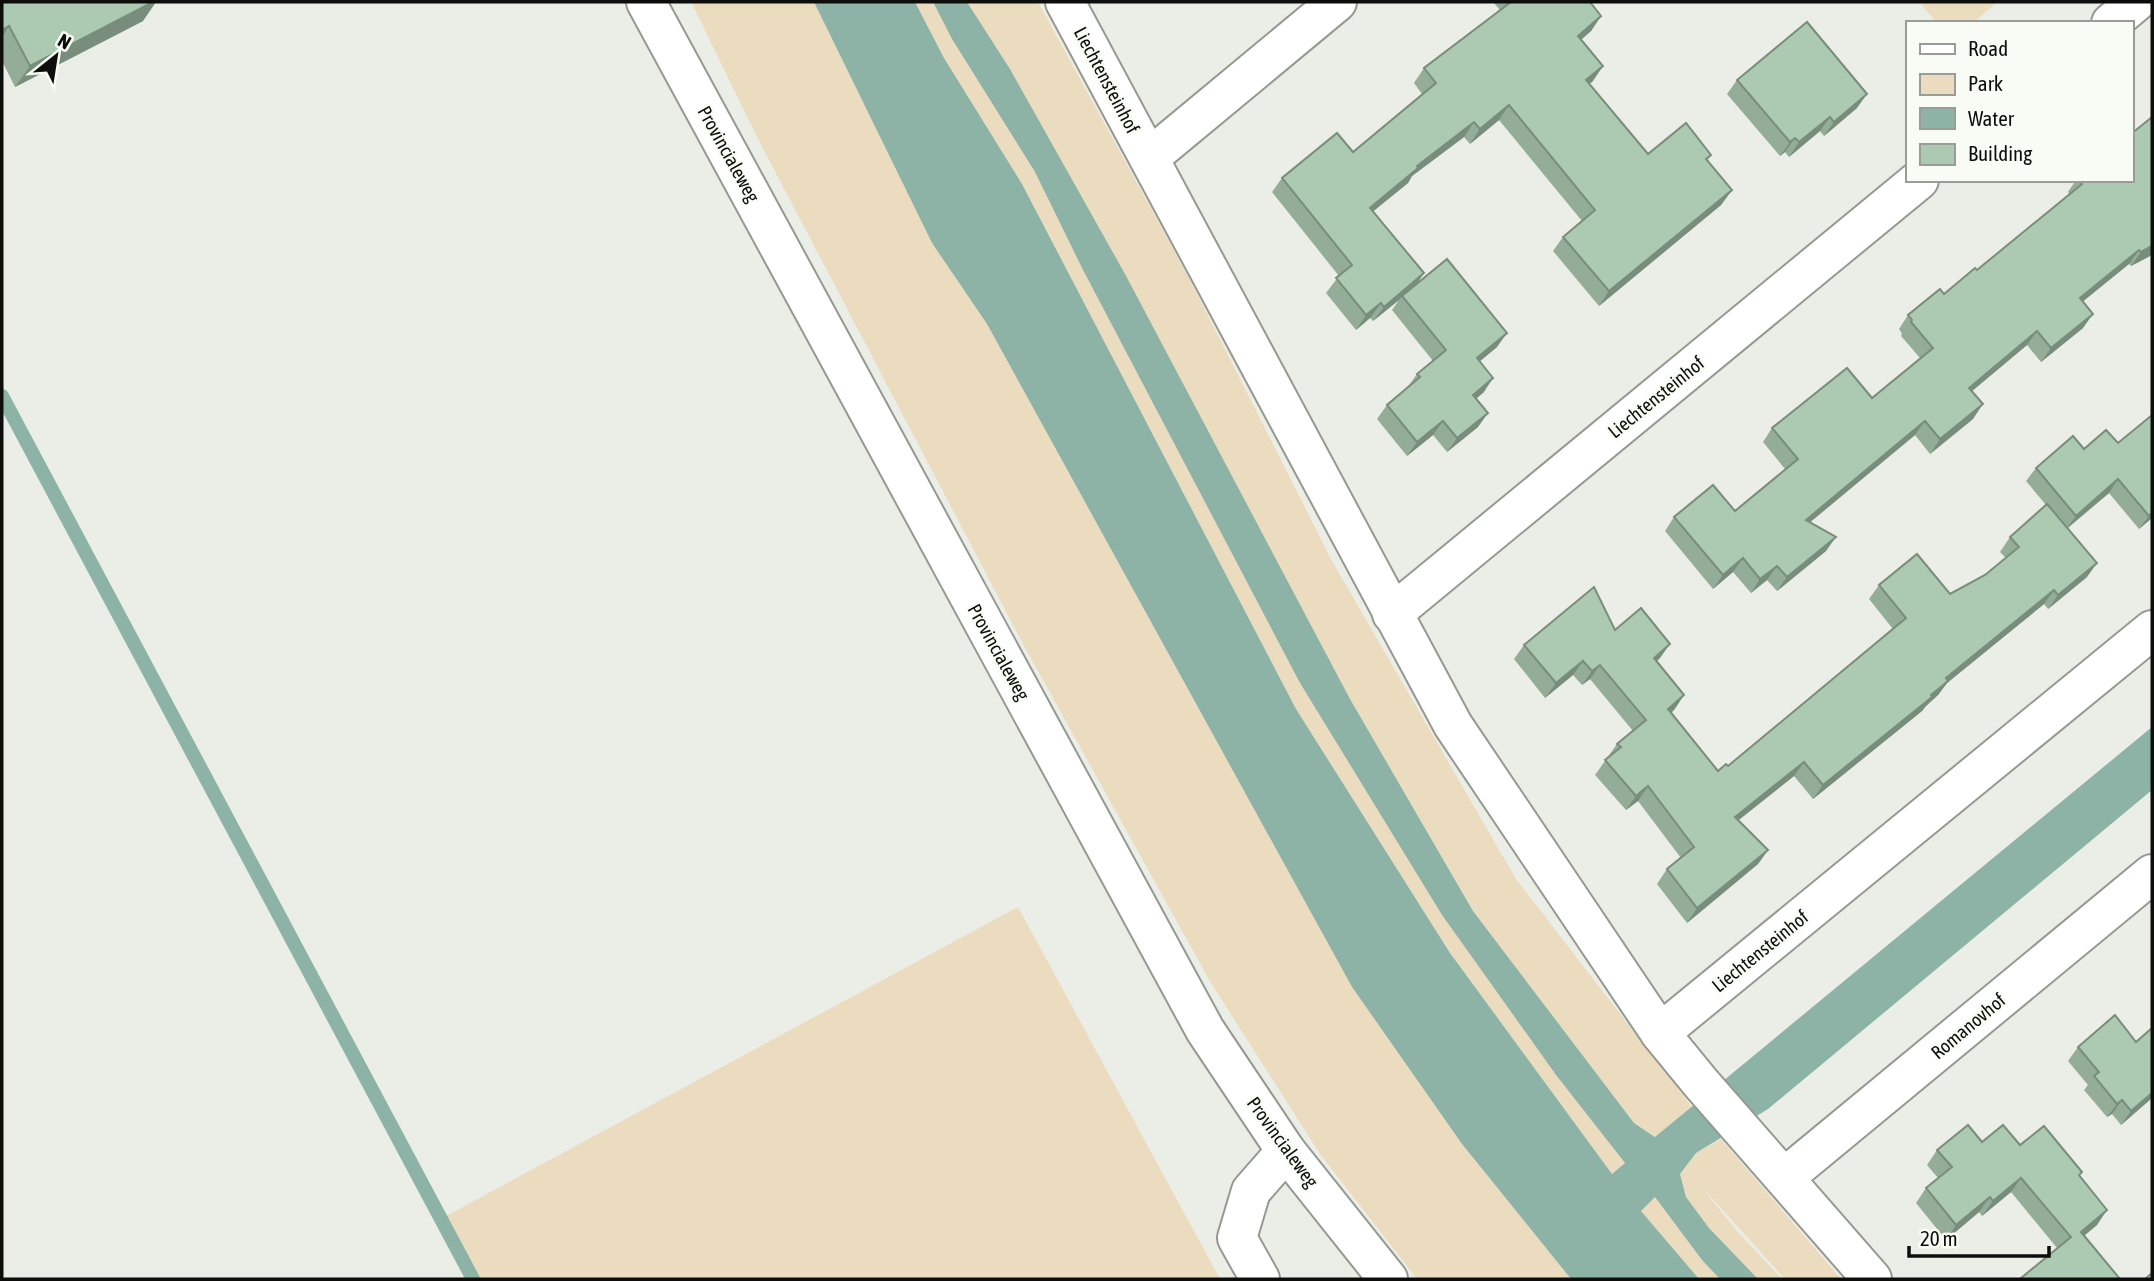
<svg xmlns="http://www.w3.org/2000/svg" width="2154" height="1281" font-family="'Asap Condensed',sans-serif">
	<style>
		.green { fill: #ebdcc0 }
		.water { fill: #8db3a6 }
		.lines { fill: none; stroke-linecap: round; stroke-linejoin: round }
		.stream { stroke: #8db3a6; stroke-width: 14 }
		.minor-casing { stroke: #969992; stroke-width: 42 }
		.secondary-casing { stroke: #969992; stroke-width: 42 }
		.minor { stroke: #fff; stroke-width: 38 }
		.secondary { stroke: #fff; stroke-width: 38 }
		.wall { fill: #94ad98 }
		.shaded-wall { fill: #788d7c }
		.building { fill: #acc9b1; stroke: #788d7c; stroke-width: 2 }
		.labels { text-anchor: middle; dominant-baseline: central; stroke-width: 5; stroke-linejoin: round; paint-order: stroke }
		.street-label { font-size: 19px; fill: #0d0e0b; stroke: #f8fcf4 }
	</style>
	<rect width="100%" height="100%" fill="#eaeee6"/>
	<!-- green -->
	<g class="green">
		<polygon points="691,2 814,2 932,243 987,324 1352,987 1462,1144 1571,1279 1417,1279 1320,1154 1211,983 1023,644 759,141"/>
		<polygon points="915,2 933,2 952,39 1035,172 1082,268 1300,683 1442,915 1556,1075 1625,1163 1612,1174 1450,953 1296,709 1022,184 944,58"/>
		<polygon points="967,2 1038,2 1190,280 1332,561 1516,879 1692,1107 1656,1137 1634,1123 1473,911 1350,699 1010,69"/>
		<polygon points="1919,2 1997,2 1973,23 1937,23"/>
		<polygon points="1018,907 1220,1279 466,1279 435,1222"/>
		<polygon points="1721,1139 1841,1279 1785,1279 1700,1185 1737,1231 1782,1279 1758,1279 1709,1228 1686,1197 1680,1174 1696,1153"/>
		<polygon points="1655,1197 1702,1260 1720,1279 1699,1279 1641,1211"/>
	</g>
	<!-- water -->
	<polygon class="water" points="814,2 915,2 944,58 1022,184 1296,709 1450,953 1612,1174 1625,1163 1556,1075 1442,915 1300,683 1082,268 1035,172 952,39 933,2 967,2 1010,69 1125,274 1350,699 1473,911 1634,1123 1655,1137 2152,727 2152,790 1768,1109 1696,1153 1680,1174 1686,1197 1709,1228 1758,1279 1720,1279 1702,1260 1655,1197 1641,1211 1699,1279 1571,1279 1462,1144 1352,987 987,324 932,243"/>
	<g class="lines">
		<!-- stream -->
		<polyline class="stream" points="2,396 473,1279"/>
		<!-- minor casing -->
		<g class="minor-casing">
			<g id="minor">
				<polyline points="1065,2 1453,725 1660,1033 1700,1082 1872,1279"/>
				<polyline points="2111,23 2136,2"/>
				<polyline points="1149,158 1337,2"/>
				<polyline points="1392,614 1919,180"/>
				<polyline points="1660,1033 2152,630"/>
				<polyline points="1785,1177 2152,874"/>
				<polyline points="1260,1279 1237,1238 1251,1191 1286,1151"/>
			</g>
		</g>
		<!-- secondary casing -->
		<g class="secondary-casing">
			<polyline id="secondary" points="646,2 1205,1030 1286,1151 1388,1279"/>
		</g>
		<!-- minor -->
		<use href="#minor" class="minor"/>
		<!-- secondary -->
		<use href="#secondary" class="secondary"/>
	</g>
	<!-- wall -->
	<g class="wall">
		<polygon points="2,2 143,21 15,87 2,61"/>
		<polygon points="1494,2 1590,2 1601,16 1591,31 1581,40 1593,81 1589,84 1648,154 1711,155 1707,161 1732,190 1721,205 1599,306 1553,251 1563,237 1582,221 1499,120 1470,144 1464,137 1412,176 1408,183 1373,211 1424,273 1416,284 1497,347 1480,361 1484,392 1476,399 1478,427 1447,452 1433,435 1407,456 1377,419 1387,405 1407,388 1417,374 1433,361 1392,310 1399,300 1373,321 1370,318 1356,330 1326,293 1339,276 1272,192 1282,178 1353,152 1422,94 1414,83 1424,68 1500,10 1494,3"/>
		<polygon points="1737,80 1857,108 1824,136 1820,131 1789,157 1785,152 1780,156 1727,94"/>
		<polygon points="2076,180 2131,180 2152,255 2131,266 2129,264 2083,301 2083,328 2041,362 2027,345 1972,391 1973,419 1930,454 1915,435 1810,522 1826,551 1777,591 1767,580 1751,593 1733,572 1713,589 1665,531 1674,517 1735,511 1785,469 1763,442 1772,428 1872,398 1920,358 1901,336 1902,334 1899,329 1908,315 1944,294 1977,270 2070,195 2068,192"/>
		<polygon points="2152,415 2152,518 2139,529 2109,493 2068,528 2087,577 2048,609 2044,604 1947,683 1938,695 1926,706 1922,711 1813,799 1794,776 1738,820 1768,850 1758,864 1687,923 1657,884 1667,869 1681,858 1638,801 1626,810 1595,775 1617,744 1633,731 1590,679 1582,685 1573,675 1545,698 1514,659 1524,645 1615,630 1660,658 1657,661 1684,695 1674,710 1671,713 1718,771 1728,766 1893,629 1869,599 1879,585 1950,594 1985,575 2006,558 2000,552 2010,537 2046,505 2026,481 2036,468 2084,449 2118,443"/>
		<polygon points="2078,1047 2152,1098 2121,1125 2112,1114 2107,1117 2084,1090 2088,1085 2068,1061"/>
		<polygon points="1982,1142 2020,1145 2079,1176 2097,1225 2084,1236 2120,1279 2020,1279 2057,1248 2011,1192 1982,1216 1979,1212 1946,1240 1916,1203 1926,1188 1938,1178 1927,1165 1937,1150"/>
	</g>
	<!-- shaded-wall -->
	<g class="shaded-wall">
		<polygon points="153,2 156,2 143,21 15,87 30,66"/>
		<polygon points="1601,16 1591,31 1568,51 1578,36"/>
		<polygon points="9,26 2,37 2,30"/>
		<polygon points="1603,66 1593,81 1576,95 1586,80"/>
		<polygon points="1867,94 1857,108 1824,136 1834,122"/>
		<polygon points="1509,105 1499,120 1470,144 1480,129"/>
		<polygon points="1830,117 1820,131 1789,157 1799,142"/>
		<polygon points="1474,122 1464,137 1412,176 1408,183 1359,223 1370,208 1417,166"/>
		<polygon points="1795,138 1785,152 1780,156 1790,142"/>
		<polygon points="1732,190 1721,205 1599,306 1609,291"/>
		<polygon points="2152,246 2152,255 2131,266 2141,252"/>
		<polygon points="2139,250 2129,264 2070,312 2080,298"/>
		<polygon points="1424,273 1414,288 1402,296 1399,300 1373,321 1384,307"/>
		<polygon points="1381,303 1370,318 1356,330 1366,315"/>
		<polygon points="2093,314 2083,328 2041,362 2051,348"/>
		<polygon points="2037,331 2027,345 1959,402 1969,388"/>
		<polygon points="1507,333 1497,347 1467,372 1477,358"/>
		<polygon points="1493,378 1484,392 1463,409 1473,395"/>
		<polygon points="1983,404 1973,419 1930,454 1940,439"/>
		<polygon points="1488,413 1478,427 1447,452 1457,438"/>
		<polygon points="1443,421 1433,435 1407,456 1417,442"/>
		<polygon points="1925,421 1915,435 1796,534 1806,520"/>
		<polygon points="2118,479 2109,493 2066,529 2076,516"/>
		<polygon points="2152,513 2152,518 2139,529 2149,516"/>
		<polygon points="1836,537 1826,551 1777,591 1787,577"/>
		<polygon points="1743,558 1733,572 1713,589 1723,575"/>
		<polygon points="2097,563 2087,577 2048,609 2058,595"/>
		<polygon points="1777,566 1767,580 1751,593 1760,579"/>
		<polygon points="2054,590 2044,604 1947,683 1938,695 1926,706 1922,711 1813,799 1823,785 1946,678"/>
		<polygon points="1670,644 1660,658 1644,672 1654,658"/>
		<polygon points="1583,661 1573,675 1545,698 1556,683"/>
		<polygon points="1600,665 1590,679 1582,685 1592,671"/>
		<polygon points="1684,695 1674,710 1657,723 1668,709"/>
		<polygon points="1804,762 1794,776 1725,831 1735,817"/>
		<polygon points="1648,786 1638,801 1626,810 1636,796"/>
		<polygon points="1768,850 1758,864 1687,923 1697,908"/>
		<polygon points="2152,1093 2152,1098 2121,1125 2131,1111"/>
		<polygon points="2122,1100 2112,1114 2107,1117 2117,1104"/>
		<polygon points="2021,1178 2011,1192 1982,1216 1993,1201"/>
		<polygon points="1990,1197 1979,1212 1946,1240 1956,1225"/>
		<polygon points="2107,1210 2097,1225 2070,1247 2081,1232"/>
	</g>
	<!-- building -->
	<g class="building">
		<polygon points="2,2 153,2 30,66 9,26 2,30"/>
		<polygon points="1511,2 1590,2 1601,16 1578,36 1603,66 1586,80 1648,154 1686,123 1711,155 1706,159 1732,190 1609,291 1563,237 1595,210 1509,105 1480,129 1474,122 1417,166 1418,168 1370,208 1424,273 1384,307 1381,303 1366,315 1336,278 1352,265 1282,178 1337,133 1353,152 1436,83 1424,68"/>
		<polygon points="1807,22 1867,94 1834,122 1830,117 1799,142 1795,138 1790,142 1737,80"/>
		<polygon points="2152,117 2152,246 2141,252 2139,250 2080,298 2093,314 2051,348 2037,331 1969,388 1983,404 1940,439 1925,421 1806,520 1836,537 1787,577 1777,566 1760,579 1743,558 1723,575 1674,517 1713,485 1735,511 1798,459 1772,428 1847,368 1872,398 1933,348 1911,322 1912,320 1908,315 1940,289 1944,294 1975,268 1977,270 2082,184 2079,180 2131,180 2131,134"/>
		<polygon points="1447,259 1507,333 1477,358 1493,378 1473,395 1488,413 1457,438 1443,421 1417,442 1387,405 1420,377 1417,374 1446,350 1402,296"/>
		<polygon points="2152,415 2152,513 2149,516 2118,479 2076,516 2036,468 2073,436 2084,449 2106,430 2118,443"/>
		<polygon points="2047,504 2097,563 2058,595 2054,590 1957,669 1946,678 1948,681 1931,695 1932,697 1823,785 1804,762 1735,817 1768,850 1697,908 1667,869 1694,847 1648,786 1636,796 1605,760 1621,747 1617,744 1646,720 1600,665 1592,671 1583,661 1556,683 1524,645 1594,587 1615,630 1641,608 1670,644 1654,658 1684,695 1668,709 1718,771 1726,764 1728,766 1906,618 1879,585 1917,554 1950,594 1985,575 2019,547 2010,537"/>
		<polygon points="2115,1015 2136,1042 2152,1028 2152,1093 2131,1111 2122,1100 2117,1104 2094,1076 2099,1072 2078,1047"/>
		<polygon points="1968,1125 1982,1142 2003,1125 2020,1145 2044,1126 2082,1172 2079,1175 2107,1210 2081,1232 2120,1279 2023,1279 2021,1278 2071,1237 2021,1178 1993,1201 1990,1197 1956,1225 1926,1188 1952,1167 1937,1150"/>
		<polygon points="2152,1273 2152,1279 2145,1279"/>
	</g>
	<g class="labels">
		<!-- street labels -->
		<g class="street-label">
			<text transform="translate(1107 80) rotate(62)">Liechtensteinhof</text>
			<text transform="translate(729 154) rotate(61)">Provincialeweg</text>
			<text transform="translate(1656 397) rotate(-39)">Liechtensteinhof</text>
			<text transform="translate(999 652) rotate(61)">Provincialeweg</text>
			<text transform="translate(1760 951) rotate(-39)">Liechtensteinhof</text>
			<text transform="translate(1968 1026) rotate(-40)">Romanovhof</text>
			<text transform="translate(1283 1142) rotate(54)">Provincialeweg</text>
		</g>
	</g>
	<!-- border -->
	<rect width="2154" height="1281" fill="none" stroke="#0d0e0b" stroke-width="7"/>
	<!-- legend -->
	<rect x="1906" y="21" width="228" height="161" fill="#f8fcf4" stroke="#9a9d97" stroke-width="2"/>
	<rect x="1920" y="44" width="35" height="10" fill="#ffffff" stroke="#9a9d97" stroke-width="2"/>
	<text x="1968" y="56" font-size="21" fill="#0d0e0b">Road</text>
	<rect x="1920" y="74" width="35" height="21" fill="#ebdcc0" stroke="#9a9d97" stroke-width="2"/>
	<text x="1968" y="91" font-size="21" fill="#0d0e0b">Park</text>
	<rect x="1920" y="108" width="35" height="21" fill="#8db3a6" stroke="#9a9d97" stroke-width="2"/>
	<text x="1968" y="126" font-size="21" fill="#0d0e0b">Water</text>
	<rect x="1920" y="144" width="35" height="21" fill="#acc9b1" stroke="#9a9d97" stroke-width="2"/>
	<text x="1968" y="161" font-size="21" fill="#0d0e0b">Building</text>
	<!-- north arrow -->
	<g transform="translate(56 56) rotate(30)" stroke="#f8fcf4" stroke-width="5" paint-order="stroke">
	<path d="M0-5L12 26L0 18L-12 26Z" fill="#0d0e0b"/>
	<text y="-10" font-size="19" font-weight="bold" text-anchor="middle" fill="#0d0e0b">N</text>
	</g>
	<!-- scale -->
	<path d="M1909 1246v10h140v-10" fill="none" stroke="#0d0e0b" stroke-width="3.5"/>
	<text x="1920" y="1246" font-size="21" fill="#0d0e0b" stroke="#f8fcf4" stroke-width="5" paint-order="stroke">20 m</text>
</svg>
